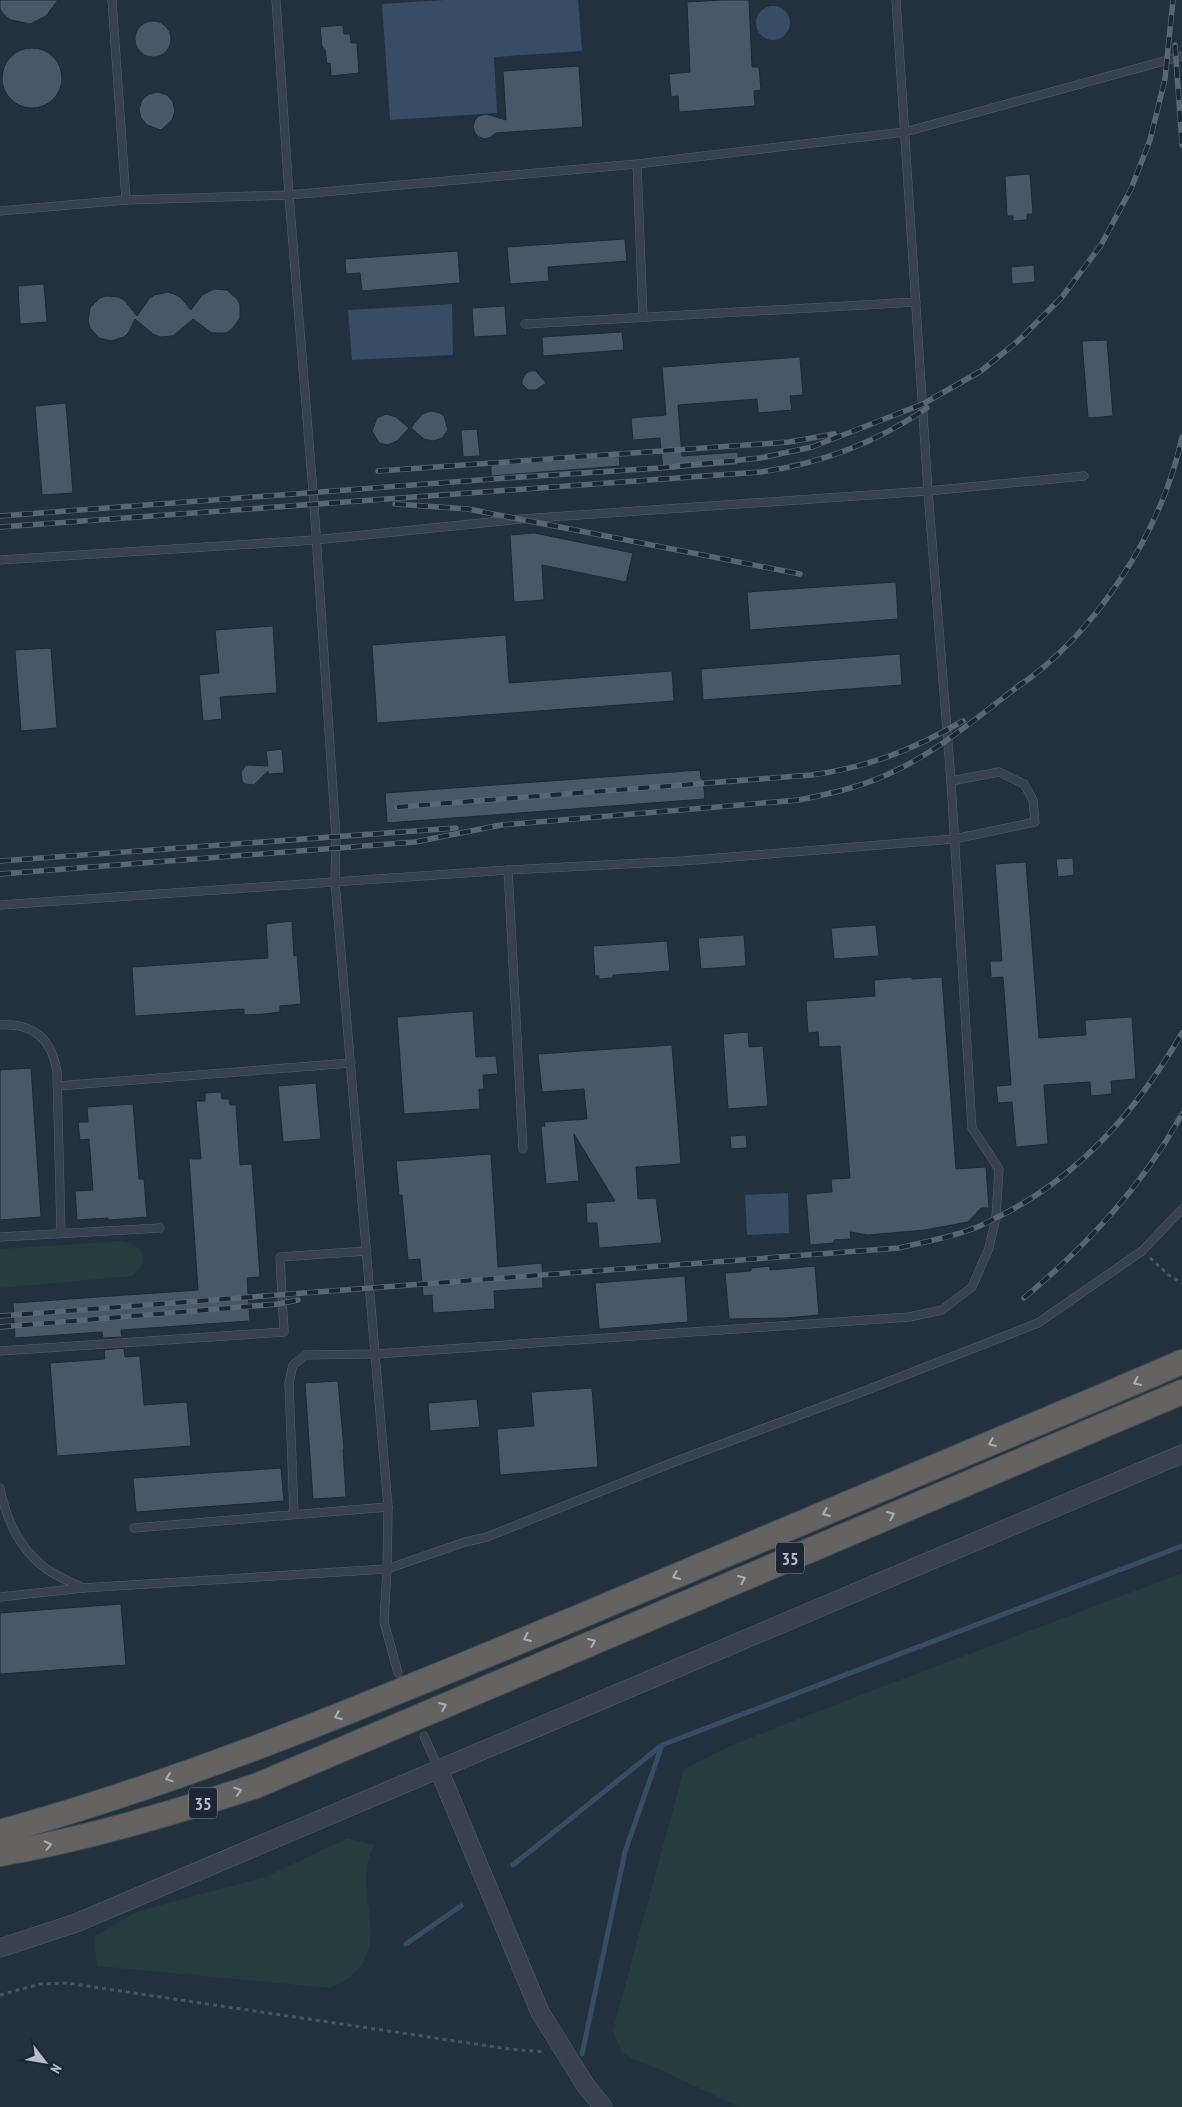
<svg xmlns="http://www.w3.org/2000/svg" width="1182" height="2107" font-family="'PT Sans Narrow',sans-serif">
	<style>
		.green { fill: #253d3f }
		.water { fill: #364d65 }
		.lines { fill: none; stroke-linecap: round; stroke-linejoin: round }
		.stream { stroke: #364d65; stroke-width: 5 }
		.building { fill: #495767; stroke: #1e2935 }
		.service-casing { stroke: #55606c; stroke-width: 9 }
		.tertiary-casing { stroke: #55606c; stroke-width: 19 }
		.trunk-casing { stroke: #424d59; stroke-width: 26 }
		.path { stroke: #435a5c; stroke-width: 3; stroke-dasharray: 4 4; stroke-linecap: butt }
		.service { stroke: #37424e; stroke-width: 8 }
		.tertiary { stroke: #37424e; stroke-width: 18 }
		.trunk { stroke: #646361; stroke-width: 24 }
		.rail-casing { stroke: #596675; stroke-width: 5.5 }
		.rail { stroke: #1c2733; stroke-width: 4; stroke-dasharray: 11; stroke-linecap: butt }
		.oneway { stroke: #a7b0b9 }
		.labels { text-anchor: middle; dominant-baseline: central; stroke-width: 5; stroke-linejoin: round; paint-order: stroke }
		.shield { fill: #1c2733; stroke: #86909c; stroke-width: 1 }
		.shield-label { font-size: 18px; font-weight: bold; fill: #b3bdc9 }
	</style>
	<rect width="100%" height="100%" fill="#23303e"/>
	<!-- green -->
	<g class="green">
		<path d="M121,1241C144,1244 151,1262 132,1276L0,1288V1249Z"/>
		<polygon points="1182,1573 1182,2107 739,2107 661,2070 633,2059 621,2051 613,2030 684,1769 728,1747 803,1717"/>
		<path d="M348,1838L374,1845C347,1896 405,1954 331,1988L97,1966L94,1936L138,1911L265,1877Z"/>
	</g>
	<!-- water -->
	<g class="water">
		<polygon points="444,0 578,0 582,51 494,57 497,113 390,120 382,4"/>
		<circle cx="773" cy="23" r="17"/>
		<polygon points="452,304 453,355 352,360 348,310"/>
		<polygon points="788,1193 789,1233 747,1235 745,1195"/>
	</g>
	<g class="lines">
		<!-- stream -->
		<g class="stream">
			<polyline points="513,1865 662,1745 1182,1546"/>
			<polyline points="406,1944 461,1906"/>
			<polyline points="582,2054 625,1852 662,1745"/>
		</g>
	</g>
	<!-- building -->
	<g class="building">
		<polygon points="0,0 58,0 46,16 30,24 11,20 4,15 0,9"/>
		<polygon points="722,0 749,0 752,67 759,67 761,90 754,91 755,106 679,112 678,96 671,97 669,74 690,72 687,2"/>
		<circle cx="153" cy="39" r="18"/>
		<polygon points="343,25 344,34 350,34 351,43 357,43 359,73 331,76 330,63 327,64 325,50 322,46 320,27"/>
		<circle cx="32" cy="78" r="30"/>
		<polygon points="579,66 583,127 496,133 491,137 485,139 479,137 475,133 473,127 475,120 479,116 486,114 506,120 503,71"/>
		<polygon points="158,92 167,95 173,102 175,111 172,120 161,130 147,125 141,118 139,109 142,100 149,94"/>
		<polygon points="1030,174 1033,214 1027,214 1027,220 1013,221 1013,216 1007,216 1005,176"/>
		<polygon points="625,239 627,261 548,267 549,281 510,284 507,247"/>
		<polygon points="458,251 460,283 362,291 360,273 346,274 345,259"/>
		<polygon points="1034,265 1035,282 1012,284 1011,267"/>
		<polygon points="44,284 47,322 20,324 18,286"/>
		<polygon points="214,289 227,290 237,299 240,305 240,318 232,329 226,333 212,333 193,319 173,336 160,337 153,334 135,319 129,332 124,337 111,341 99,338 90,328 88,321 90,308 100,298 106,296 119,297 125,301 137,316 149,299 154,295 168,292 174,294 180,297 191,310 202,295"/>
		<polygon points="505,306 507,335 474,337 472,308"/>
		<polygon points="622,332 624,350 543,356 542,337"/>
		<polygon points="1107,340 1113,416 1088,418 1082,341"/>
		<polygon points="800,357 803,395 790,396 792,410 758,413 757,399 678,405 682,456 738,452 738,465 663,471 660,438 633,440 631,418 666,415 662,367"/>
		<polygon points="530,371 536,371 546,383 536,390 528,390 522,384 522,380 526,373"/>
		<polygon points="66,403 73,493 42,495 35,406"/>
		<polygon points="431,411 440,413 444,416 448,430 442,438 433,441 424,439 411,428 422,414"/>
		<polygon points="386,414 396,417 409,428 397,441 388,445 379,443 372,431 377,418"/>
		<polygon points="477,429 480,456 463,457 461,430"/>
		<polygon points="619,454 620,466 491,476 491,463"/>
		<polygon points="534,533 633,553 626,582 542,565 544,600 514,602 510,535"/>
		<polygon points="896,582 898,619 750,630 747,592"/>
		<polygon points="273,626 277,693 220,697 222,719 203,721 199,675 219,673 215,630"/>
		<polygon points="506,635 509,683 672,671 674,701 377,723 372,645"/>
		<polygon points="51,648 57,728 21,731 15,650"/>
		<polygon points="900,654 902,685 703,700 701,669"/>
		<polygon points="282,749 284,773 268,774 268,771 254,785 245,784 242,781 241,772 246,765 268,766 266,751"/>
		<polygon points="700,770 701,779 703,779 705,799 387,823 385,793"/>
		<polygon points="1073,858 1074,875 1058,877 1056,859"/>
		<polygon points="1026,862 1039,1038 1086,1035 1085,1020 1132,1017 1136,1079 1111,1081 1112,1094 1091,1096 1090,1082 1044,1085 1048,1144 1016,1147 1012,1102 998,1103 996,1086 1011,1085 1003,977 991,978 990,961 1002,961 995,864"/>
		<polygon points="292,921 294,956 297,955 301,1004 280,1006 280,1012 265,1014 244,1015 244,1009 135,1016 132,967 268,958 266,924"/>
		<polygon points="876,925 879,956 834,959 831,928"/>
		<polygon points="744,935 746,966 701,969 698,938"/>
		<polygon points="667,941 670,971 613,975 613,978 599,979 599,976 595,976 593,946"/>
		<polygon points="912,977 912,979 942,977 956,1169 986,1167 989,1208 981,1208 968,1222 925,1230 868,1235 850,1232 851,1239 834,1240 834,1243 810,1245 806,1194 832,1192 831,1179 850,1178 840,1046 819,1047 818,1032 808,1033 806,1001 875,996 874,980"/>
		<polygon points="473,1011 476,1057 496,1056 498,1074 483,1075 484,1089 479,1089 480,1109 404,1114 397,1017"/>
		<polygon points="748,1032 749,1047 763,1046 768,1106 728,1109 723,1034"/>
		<polygon points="672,1045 681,1164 636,1167 638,1199 656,1198 662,1243 599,1248 597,1223 587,1223 586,1203 615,1201 574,1134 579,1181 546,1184 541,1126 545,1126 544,1122 587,1119 584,1089 542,1092 538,1054"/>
		<polygon points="31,1068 41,1217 0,1220 0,1070"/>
		<polygon points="316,1083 321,1139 283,1142 278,1086"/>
		<polygon points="221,1092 222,1099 229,1099 230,1105 236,1105 240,1165 252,1164 260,1277 247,1278 250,1321 121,1330 122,1337 103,1338 102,1332 15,1338 13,1303 198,1290 189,1159 201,1159 196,1101 205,1101 205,1093"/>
		<polygon points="133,1104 139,1179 144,1179 147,1217 108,1220 108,1218 77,1220 75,1191 93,1190 89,1139 80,1140 78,1122 88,1122 87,1107"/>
		<polygon points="746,1135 747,1148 731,1149 730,1136"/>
		<polygon points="491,1154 498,1267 542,1263 543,1288 494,1291 495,1309 433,1313 432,1295 423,1296 420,1259 408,1260 402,1195 399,1195 396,1161"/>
		<polygon points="770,1266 770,1270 815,1266 819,1315 785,1318 729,1319 725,1273 751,1271 751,1268"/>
		<polygon points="685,1276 688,1322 599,1329 595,1283"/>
		<polygon points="124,1348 125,1357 140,1356 144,1405 187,1402 191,1446 57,1456 50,1363 105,1359 104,1350"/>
		<polygon points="338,1381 344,1449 343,1449 346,1497 313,1499 305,1383"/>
		<polygon points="592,1388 598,1467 500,1475 497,1429 534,1426 531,1392"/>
		<polygon points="477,1399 480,1427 430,1431 428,1403"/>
		<polygon points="281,1468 284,1501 136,1512 133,1478"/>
		<polygon points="121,1604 126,1665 0,1674 0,1613"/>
	</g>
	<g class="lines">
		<!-- service casing -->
		<g class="service-casing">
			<g id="service">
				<polyline points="112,0 126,200"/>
				<polyline points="276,0 289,195 314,504 336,837 335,882 388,1507 387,1569 384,1622 398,1673"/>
				<polyline points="637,164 643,317"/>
				<polyline points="0,211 126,200 289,195 637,164 905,132 1182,56"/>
				<polyline points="525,324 916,302"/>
				<polyline points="0,560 315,540 521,519 928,491 1084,476"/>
				<polyline points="508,870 523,1149"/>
				<polyline points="0,905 508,870 682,861 954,839 1035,822 1033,800 1024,784 999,772 951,781"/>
				<path d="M0,1025C35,1023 52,1040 57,1072L61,1233"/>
				<polyline points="57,1086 351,1063"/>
				<polyline points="0,1237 160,1228"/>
				<polyline points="0,1351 284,1332 280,1257 367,1251"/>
				<path d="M0,1488C6,1519 19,1548 45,1568C56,1576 71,1582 83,1588L387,1569L465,1542L487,1537L674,1462L867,1390L1038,1323L1142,1251L1182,1209"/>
				<polyline points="294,1514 289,1383 293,1365 306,1355 376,1354 909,1317 942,1310 972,1287 989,1248 996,1217 999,1169 972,1128 951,781 928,491 896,0"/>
				<polyline points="134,1528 388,1507"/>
				<polyline points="0,1597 83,1588"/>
				<polyline points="424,1736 439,1770"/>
			</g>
		</g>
		<!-- tertiary casing -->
		<g class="tertiary-casing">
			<g id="tertiary">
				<polyline points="439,1770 540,2012 586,2086 603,2107"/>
				<polyline points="0,1948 76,1923 1182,1454"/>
			</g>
		</g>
		<!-- trunk casing -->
		<g class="trunk-casing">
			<g id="trunk">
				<path d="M0,1832C200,1777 391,1695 581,1616C781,1532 982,1448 1182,1362"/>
				<path d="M0,1854C87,1839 172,1813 256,1786L1182,1392"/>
			</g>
		</g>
		<!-- path -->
		<g class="path">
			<polyline points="1150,1258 1170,1276 1182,1283"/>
			<polyline points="0,1995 40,1984 67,1983 509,2049 545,2052"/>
		</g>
		<!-- service -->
		<use href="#service" class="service"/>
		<!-- tertiary -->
		<use href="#tertiary" class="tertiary"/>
		<!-- trunk -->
		<use href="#trunk" class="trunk"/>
		<!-- rail casing -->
		<g class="rail-casing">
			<g id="rail">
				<polyline points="1175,45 1182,145"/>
				<polyline points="378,471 789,442 834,434"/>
				<polyline points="395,504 468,509 800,574"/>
				<polyline points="0,516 506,478 660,468 760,458 812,447 923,404 981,371 1018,341 1062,297 1101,245 1131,189 1150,140 1165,79 1173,0"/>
				<path d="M0,527L760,472C820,464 877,442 927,408"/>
				<path d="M1016,688C1096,634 1162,531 1182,437"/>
				<path d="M397,807L811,775C870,767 912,750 963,721"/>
				<polyline points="0,861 456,828"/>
				<path d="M0,874L415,842L501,825L799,800C828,794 857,788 884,776C935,754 978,717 1021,684"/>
				<path d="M1024,1298C1088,1244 1141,1188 1182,1114"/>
				<path d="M0,1316L899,1248C923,1242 949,1238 972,1229C982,1226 991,1220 1000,1216C1081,1175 1137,1110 1182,1033"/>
				<polyline points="0,1327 278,1304 298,1300"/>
			</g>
		</g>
		<!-- rail -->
		<use href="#rail" class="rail"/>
	</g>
	<!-- one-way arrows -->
	<defs><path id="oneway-chevron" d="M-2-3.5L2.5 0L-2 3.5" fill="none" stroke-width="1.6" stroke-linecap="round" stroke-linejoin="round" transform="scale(1.25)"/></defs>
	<g class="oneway">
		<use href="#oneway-chevron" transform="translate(1137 1382) rotate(157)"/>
		<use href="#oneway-chevron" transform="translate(992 1443) rotate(157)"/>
		<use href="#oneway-chevron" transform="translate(826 1513) rotate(157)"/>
		<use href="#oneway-chevron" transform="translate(891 1515) rotate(-23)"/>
		<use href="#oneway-chevron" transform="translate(676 1576) rotate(157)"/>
		<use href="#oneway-chevron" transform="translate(742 1579) rotate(-23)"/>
		<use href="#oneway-chevron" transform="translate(527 1638) rotate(157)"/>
		<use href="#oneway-chevron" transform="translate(592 1642) rotate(-23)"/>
		<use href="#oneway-chevron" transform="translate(443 1706) rotate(-23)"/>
		<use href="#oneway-chevron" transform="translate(338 1716) rotate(159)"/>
		<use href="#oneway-chevron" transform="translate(169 1778) rotate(161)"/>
		<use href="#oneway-chevron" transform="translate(238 1791) rotate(-18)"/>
		<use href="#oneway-chevron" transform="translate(48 1845) rotate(-12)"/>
	</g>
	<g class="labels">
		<!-- shield labels -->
		<g class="shield">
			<rect x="776" y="1542.5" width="28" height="31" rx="4"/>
			<rect x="189" y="1787.5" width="28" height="31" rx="4"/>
		</g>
		<g class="shield-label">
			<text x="790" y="1558">35</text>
			<text x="203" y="1803">35</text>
		</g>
	</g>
	<!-- north arrow -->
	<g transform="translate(45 2062) rotate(121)" stroke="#1c2733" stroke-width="4" paint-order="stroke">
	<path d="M0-4L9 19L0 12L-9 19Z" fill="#b3bdc9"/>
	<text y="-8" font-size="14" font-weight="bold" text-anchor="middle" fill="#b3bdc9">N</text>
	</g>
</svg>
